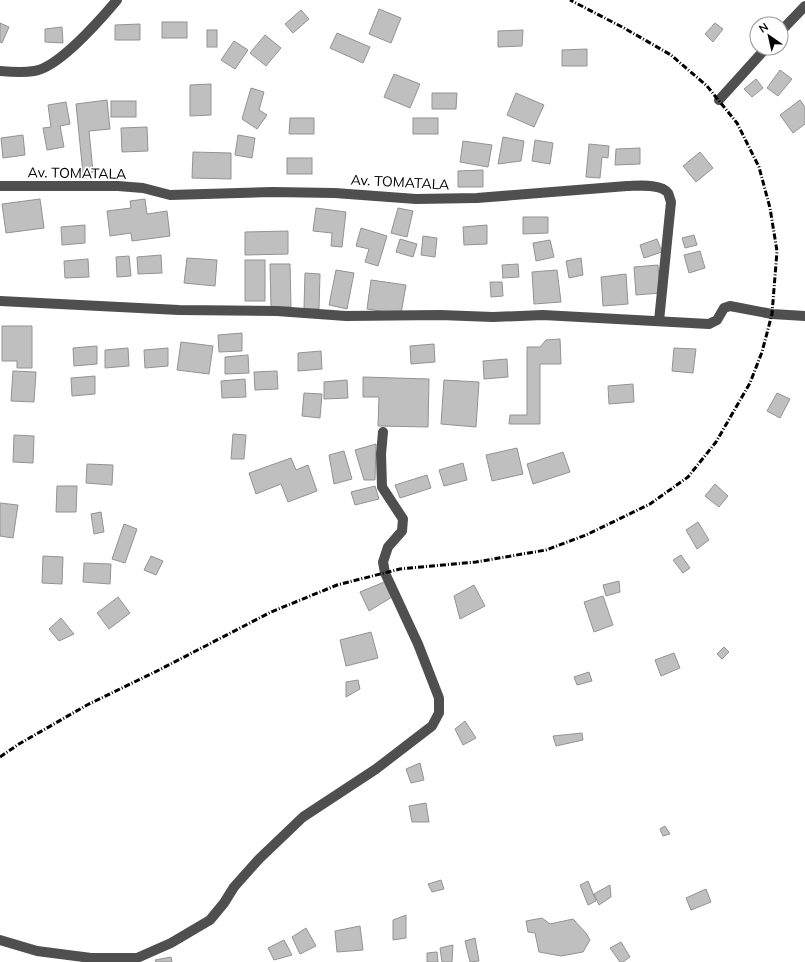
<svg xmlns="http://www.w3.org/2000/svg" width="805" height="962" font-family="Mulish,sans-serif">
	<style>
		.building { fill: #bfbfbf; stroke: #939393 }
		.lines { fill: none; stroke-linecap: round; stroke-linejoin: round }
		.minor { stroke: #4f4f4f; stroke-width: 10 }
		.rail { stroke: #000; stroke-width: 3; stroke-dasharray: 6 2 1 2; stroke-linecap: butt }
		.labels { text-anchor: middle; dominant-baseline: central; stroke-width: 3.5; stroke-linejoin: round; paint-order: stroke }
		.street-label { font-size: 14px; fill: #000; stroke: #fff }
	</style>
	<rect width="100%" height="100%" fill="#fff"/>
	<!-- building -->
	<g class="building">
		<polygon points="379,9 401,18 391,43 369,34"/>
		<polygon points="301,10 309,19 293,33 285,24"/>
		<rect x="162" y="22" width="25" height="16"/>
		<polygon points="0,23 9,27 2,43 0,42"/>
		<polygon points="715,23 723,29 713,42 705,34"/>
		<polygon points="140,24 140,40 115,40 115,25"/>
		<polygon points="62,27 63,43 45,42 45,29"/>
		<rect x="207" y="30" width="10" height="17"/>
		<polygon points="523,30 522,46 498,47 498,31"/>
		<polygon points="337,33 370,47 363,63 330,48"/>
		<polygon points="265,35 281,48 266,66 250,53"/>
		<polygon points="234,41 248,50 235,69 221,60"/>
		<polygon points="587,49 587,66 562,66 562,50"/>
		<polygon points="780,70 792,79 778,96 767,88"/>
		<polygon points="394,74 420,84 410,108 384,97"/>
		<polygon points="756,79 763,88 752,97 744,89"/>
		<polygon points="211,84 211,115 190,116 190,85"/>
		<polygon points="251,88 264,92 259,110 267,115 257,129 242,119"/>
		<polygon points="432,93 457,93 456,109 432,109"/>
		<polygon points="516,93 544,105 534,127 507,115"/>
		<polygon points="107,100 110,129 89,131 93,172 83,174 76,104"/>
		<polygon points="800,100 805,107 805,124 793,133 780,115"/>
		<rect x="111" y="101" width="25" height="16"/>
		<polygon points="66,102 70,124 60,126 64,147 47,150 43,128 51,127 48,105"/>
		<polygon points="290,118 314,118 314,134 289,134"/>
		<rect x="413" y="118" width="25" height="16"/>
		<polygon points="147,127 148,151 122,152 121,128"/>
		<polygon points="23,135 25,155 3,158 1,138"/>
		<polygon points="238,135 255,138 252,158 235,155"/>
		<polygon points="503,137 524,141 521,161 498,164"/>
		<polygon points="535,140 553,143 550,164 532,161"/>
		<polygon points="463,141 492,145 488,167 460,162"/>
		<polygon points="589,144 609,146 608,158 602,157 600,178 586,177"/>
		<polygon points="640,148 640,164 615,165 616,149"/>
		<polygon points="193,152 231,153 231,179 192,178"/>
		<polygon points="700,152 713,168 696,182 683,166"/>
		<rect x="287" y="158" width="25" height="16"/>
		<polygon points="483,170 483,187 458,187 458,171"/>
		<polygon points="40,199 44,228 6,233 2,204"/>
		<polygon points="145,199 147,214 167,211 170,236 132,241 131,233 110,236 107,211 131,208 130,201"/>
		<polygon points="316,208 346,212 342,247 331,246 332,233 313,231"/>
		<polygon points="398,208 413,211 407,237 391,233"/>
		<polygon points="523,217 548,217 548,233 523,234"/>
		<polygon points="85,225 85,243 62,245 61,227"/>
		<polygon points="487,225 487,244 464,245 463,227"/>
		<polygon points="361,228 387,236 378,266 365,262 369,249 356,246"/>
		<polygon points="288,231 288,254 245,255 245,232"/>
		<polygon points="694,235 697,245 685,248 682,238"/>
		<polygon points="423,236 437,238 435,257 421,255"/>
		<polygon points="400,239 417,244 413,257 396,252"/>
		<polygon points="657,239 662,252 644,258 640,245"/>
		<polygon points="550,240 554,257 536,261 533,243"/>
		<polygon points="700,251 705,268 689,273 684,255"/>
		<polygon points="161,255 162,273 138,274 137,257"/>
		<polygon points="129,256 131,276 117,277 116,257"/>
		<polygon points="187,258 217,260 215,286 184,283"/>
		<polygon points="581,258 583,275 569,278 566,261"/>
		<polygon points="88,259 89,277 65,278 64,261"/>
		<rect x="245" y="260" width="20" height="41"/>
		<polygon points="270,264 290,264 291,307 271,307"/>
		<polygon points="518,264 519,277 502,278 503,277 502,265"/>
		<polygon points="658,265 660,293 636,295 634,267"/>
		<polygon points="336,270 354,273 347,309 329,305"/>
		<polygon points="557,270 561,302 534,304 532,272"/>
		<polygon points="305,273 320,274 319,309 304,309"/>
		<polygon points="626,274 628,304 603,306 601,277"/>
		<polygon points="371,280 406,285 401,314 367,309"/>
		<polygon points="490,282 502,282 503,296 491,297"/>
		<polygon points="2,326 32,326 32,368 17,368 17,361 2,361"/>
		<polygon points="242,333 242,351 219,352 218,335"/>
		<polygon points="560,339 561,364 540,364 540,424 509,424 510,415 527,415 527,347 540,347 546,340"/>
		<polygon points="181,342 213,346 209,374 177,370"/>
		<polygon points="434,344 435,362 411,364 410,346"/>
		<polygon points="97,346 97,364 74,366 73,348"/>
		<polygon points="128,348 129,366 105,368 105,350"/>
		<polygon points="168,348 168,366 145,368 144,350"/>
		<polygon points="674,348 696,349 693,373 672,371"/>
		<polygon points="321,351 322,369 298,371 298,353"/>
		<polygon points="248,355 249,373 225,374 225,357"/>
		<polygon points="507,359 508,377 484,379 483,361"/>
		<polygon points="13,371 36,372 34,402 11,401"/>
		<polygon points="277,371 278,389 255,390 254,372"/>
		<polygon points="95,376 95,394 72,396 71,378"/>
		<polygon points="363,377 429,379 428,427 378,426 379,397 363,397"/>
		<polygon points="245,379 246,397 222,398 221,381"/>
		<polygon points="347,380 348,398 324,399 324,382"/>
		<polygon points="444,380 479,382 476,427 441,424"/>
		<polygon points="633,384 634,402 609,404 608,386"/>
		<polygon points="304,393 322,394 320,418 302,416"/>
		<polygon points="777,393 790,399 780,418 767,411"/>
		<polygon points="233,434 246,435 244,459 231,459"/>
		<polygon points="14,435 34,436 33,463 13,462"/>
		<polygon points="376,444 375,480 364,480 355,450"/>
		<polygon points="517,448 523,474 492,481 486,455"/>
		<polygon points="344,451 352,479 334,484 329,455"/>
		<polygon points="563,452 570,472 533,484 527,464"/>
		<polygon points="291,458 296,470 308,465 317,491 288,502 281,484 256,494 249,473"/>
		<polygon points="463,463 467,480 444,486 439,470"/>
		<polygon points="87,464 113,465 112,485 86,483"/>
		<polygon points="427,475 431,488 400,498 395,485"/>
		<polygon points="715,484 728,496 719,507 705,496"/>
		<polygon points="57,486 77,486 76,512 56,512"/>
		<polygon points="375,486 379,499 355,505 351,492"/>
		<polygon points="0,503 18,505 13,538 0,536"/>
		<polygon points="101,512 104,532 94,534 91,514"/>
		<polygon points="698,522 709,540 697,549 686,530"/>
		<polygon points="124,524 137,529 125,563 112,559"/>
		<polygon points="681,555 690,568 683,573 673,560"/>
		<polygon points="43,556 63,557 62,584 42,583"/>
		<polygon points="151,556 163,561 156,575 144,570"/>
		<polygon points="84,563 111,564 110,584 83,582"/>
		<polygon points="389,580 392,597 369,611 360,592"/>
		<polygon points="619,581 620,592 606,596 603,585"/>
		<polygon points="474,585 485,606 460,619 454,596"/>
		<polygon points="603,596 613,625 594,632 584,602"/>
		<polygon points="118,597 130,613 109,629 97,613"/>
		<polygon points="61,618 74,634 59,641 49,629"/>
		<polygon points="371,632 378,658 346,666 340,640"/>
		<polygon points="724,647 729,652 722,659 717,654"/>
		<polygon points="674,653 680,668 661,676 655,660"/>
		<polygon points="589,672 592,681 577,685 574,677"/>
		<polygon points="358,680 360,689 346,697 346,682"/>
		<polygon points="465,721 476,738 463,745 455,729"/>
		<polygon points="582,733 583,740 556,746 553,736"/>
		<polygon points="420,763 424,780 411,783 406,769"/>
		<polygon points="426,803 429,822 412,822 409,806"/>
		<polygon points="665,826 670,834 663,836 660,829"/>
		<polygon points="441,880 444,889 432,892 428,884"/>
		<polygon points="588,881 596,901 588,905 580,885"/>
		<polygon points="610,885 611,897 599,905 594,894"/>
		<polygon points="706,889 711,902 691,910 686,898"/>
		<polygon points="406,915 406,938 393,940 393,920"/>
		<polygon points="542,918 550,924 573,919 586,933 590,940 583,952 561,956 539,952 535,933 528,932 526,921"/>
		<polygon points="360,926 363,950 337,952 335,931"/>
		<polygon points="306,928 316,946 300,954 292,937"/>
		<polygon points="475,938 479,961 470,962 465,941"/>
		<polygon points="284,940 292,955 274,960 268,948"/>
		<polygon points="621,942 630,957 623,962 620,962 610,948"/>
		<polygon points="453,945 452,962 442,962 440,948"/>
		<polygon points="437,952 438,962 427,962 427,953"/>
		<polygon points="171,957 172,962 156,962 155,960"/>
	</g>
	<g class="lines">
		<!-- minor -->
		<g class="minor">
			<polyline points="781,31 805,6"/>
			<path d="M0,71C11,72 23,73 34,71C58,68 101,19 117,0"/>
			<polyline points="719,100 766,48"/>
			<path d="M0,186H118L143,188L170,195L272,192L335,193L416,199L477,198L627,186C637,186 661,183 668,193C669,195 670,199 671,202L659,321"/>
			<polyline points="0,301 179,310 277,311 346,316 440,315 493,317 543,315 709,324 717,320 724,308 730,306 772,314 805,316"/>
			<polyline points="0,940 37,951 91,958 137,958 171,943 210,920 224,903 234,887 259,859 303,817 376,769 432,726 439,713 439,698 418,644 385,573 383,562 388,547 402,531 403,519 382,487 381,454 383,432"/>
		</g>
		<!-- rail -->
		<polyline class="rail" points="0,757 19,744 87,705 159,670 271,612 337,585 400,569 476,562 546,550 586,535 650,504 688,477 716,442 750,383 762,352 772,314 777,251 770,208 759,167 737,123 707,86 671,55 624,28 570,0"/>
	</g>
	<g class="labels">
		<!-- street labels -->
		<g class="street-label">
			<text transform="translate(77 173) rotate(1)">Av. TOMATALA</text>
			<text transform="translate(400 182) rotate(3)">Av. TOMATALA</text>
		</g>
	</g>
	<!-- north arrow -->
	<g transform="translate(769 36) rotate(326)"><circle r="19" fill="#ffffff" stroke="#999999"/>
	<path d="M0-3L7 15L0 10L-7 15Z" fill="#000000"/>
	<text y="-6" font-size="11" font-weight="bold" text-anchor="middle" fill="#000000">N</text>
	</g>
</svg>
